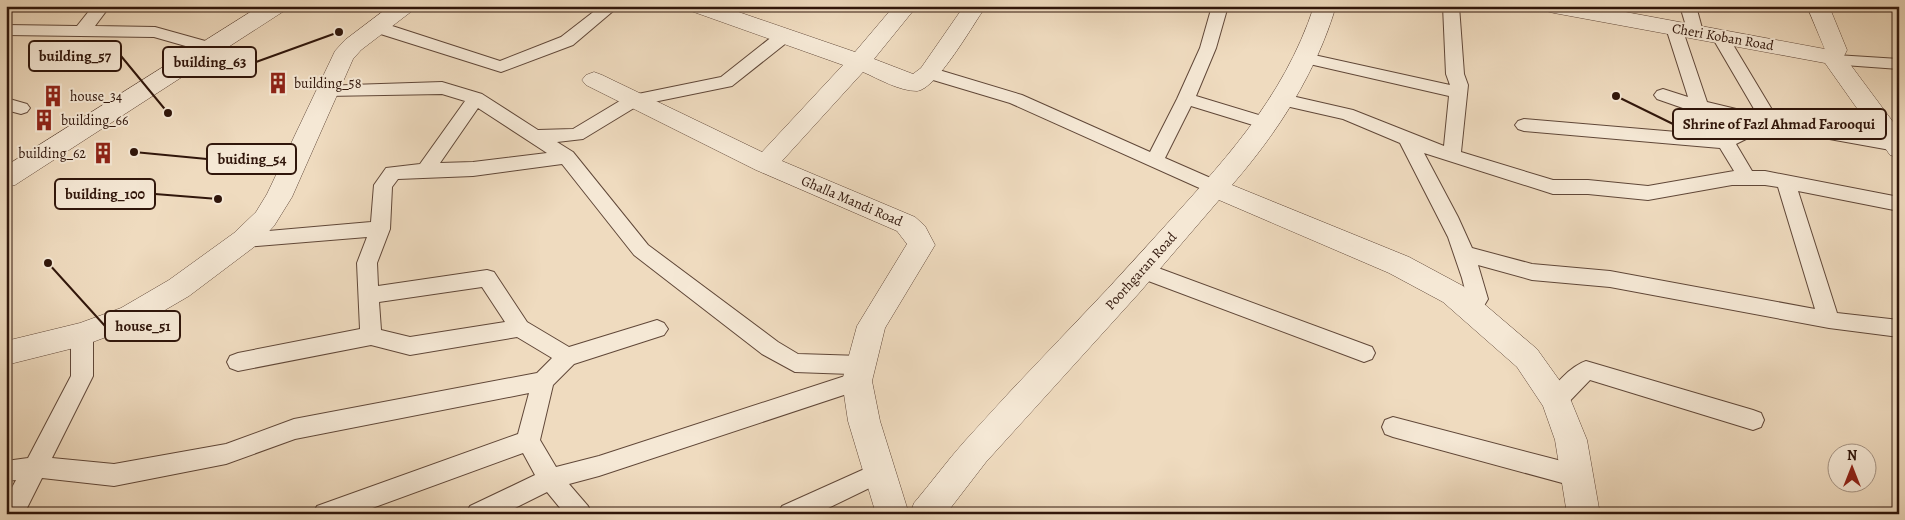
<svg xmlns="http://www.w3.org/2000/svg" width="1905" height="520" font-family="Alegreya,serif">
	<style>
		.lines { fill: none; stroke-linecap: round; stroke-linejoin: round }
		.service-casing { stroke: #604738; stroke-width: 2 }
		.minor-casing { stroke: #604738; stroke-width: 1 }
		.tertiary-casing { stroke: #604738; stroke-width: 1 }
		.service { fill: #f5e8d5; fill-rule: evenodd }
		.minor { fill: #f5e8d5; fill-rule: evenodd }
		.tertiary { fill: #f5e8d5; fill-rule: evenodd }
		.labels { text-anchor: middle; dominant-baseline: central; stroke-width: 4; stroke-linejoin: round; paint-order: stroke }
		.street-label { font-size: 14px; fill: #30160b; stroke: #f5e8d5 }
		.poi-label { font-size: 14px; fill: #30160b; stroke: #f5e8d5; text-anchor: start }
		.leader { fill: none; stroke: #30160b; stroke-width: 2 }
		.callout-dot { fill: #30160b; stroke: #f5e8d5; stroke-width: 2 }
		.callout { fill: #f5e8d5; stroke: #30160b; stroke-width: 2 }
		.callout-label { font-size: 15px; text-anchor: middle; font-weight: bold; fill: #30160b }
	</style>
	<rect width="100%" height="100%" fill="#efdbbf"/>
	<filter id="stains"><feTurbulence type="fractalNoise" baseFrequency=".004" numOctaves="4"/><feColorMatrix values="0 0 0 0 .2 0 0 0 0 .09 0 0 0 0 .02 0 0 0 .5 -.17"/></filter>
	<radialGradient id="worn" r=".72"><stop offset=".6" stop-color="#630" stop-opacity="0"/><stop offset="1" stop-color="#630" stop-opacity=".3"/></radialGradient>
	<g class="lines">
		<!-- service casing -->
		<g class="service-casing">
			<g id="service">
				<polygon points="93,6 110,6 95,26 155,27 216,44 218,48 216,52 210,53 154,37 6,35 6,25 77,26"/>
				<polygon points="601,6 619,6 573,45 501,72 371,31 369,27 371,23 383,23 500,61 561,37"/>
				<polygon points="1212,6 1228,6 1216,48 1196,96 1272,119 1275,123 1272,127 1266,129 1191,106 1165,158 1222,183 1224,188 1222,193 1215,195 1010,103 923,77 920,73 923,69 929,67 1022,95 1150,152 1177,99 1200,48"/>
				<path d="M1443,6H1459L1464,74L1468,85L1461,152L1553,180H1588L1648,186L1734,171L1720,148L1524,131L1518,129L1515,125L1518,121L1524,119L1724,136L1747,124L1700,114L1657,99L1654,95L1657,91L1663,89L1688,97L1666,28L1668,24H1680L1682,28L1707,102L1757,114L1712,37L1714,33L1720,32L1726,33L1777,118L1899,139V151H1896L1768,128L1736,144L1752,171H1765L1899,197V211L1798,191L1837,313L1899,320V337L1829,328L1610,287L1532,280L1478,265L1488,299L1478,316L1471,318L1464,316L1461,310L1467,298L1462,278L1448,237L1400,143L1343,119L1277,104L1274,100L1277,96L1283,94L1353,110L1444,146L1449,96L1305,63L1299,62L1297,58L1299,54L1305,53L1450,85L1446,74ZM1424,153L1553,194H1588L1648,200L1732,185H1765L1778,187L1815,309L1610,271L1532,264L1472,248L1458,217Z"/>
				<polygon points="1680,6 1696,6 1703,32 1701,36 1695,37 1689,36"/>
				<path d="M784,31L790,32L792,36L790,40L732,86L639,105L583,139L557,142L573,152L648,245L778,342L798,354L861,356L869,359L872,365L869,371L862,374L868,381L865,388L599,476L569,484L588,506L592,514H565L547,492L503,514H466L470,506L535,475L523,453L356,514H313L317,506L518,434L529,393L295,439L226,464L114,486L42,478L24,514H6V499L16,480L6,481V461L28,458L71,376V334L75,328L82,325L89,328L93,334V376L52,458L114,464L226,444L294,419L537,373L552,358L517,337L410,355L371,345L238,371L230,368L227,362L230,356L238,353L360,329L357,263L367,237L244,247L237,245L234,240L237,235L244,233L371,222L374,185L386,168L420,164L465,101L442,94L326,96L320,94L317,90L320,86L442,82L482,94L538,130L573,129L628,96L721,77L778,32ZM478,108L547,153L473,162L440,163ZM562,164L634,255L762,354L795,372L851,374L599,456L556,467L540,440L553,385L574,364L664,335L668,329L664,323L657,320L569,347L527,322L494,272L487,270L378,286L377,263L390,229L392,187L398,179L473,176ZM482,287L505,322L410,337L381,330L379,302Z"/>
				<polygon points="1836,55 1899,59 1899,69 1830,64 1828,60 1830,56"/>
				<polygon points="6,98 27,104 30,108 27,112 21,114 6,110"/>
				<polygon points="1142,262 1372,347 1375,353 1372,359 1364,362 1135,276 1132,270 1135,264"/>
				<path d="M1586,361L1753,410L1761,413L1764,420L1761,427L1753,430L1590,380L1564,407L1556,409L1548,407L1545,400C1552,386 1571,366 1586,361Z"/>
				<polygon points="1393,417 1577,465 1585,469 1589,476 1585,483 1577,487 1393,437 1385,434 1382,427 1385,420"/>
				<polygon points="880,462 888,465 892,472 888,479 816,514 778,514 782,506"/>
			</g>
		</g>
		<!-- minor casing -->
		<g class="minor-casing">
			<g id="minor">
				<polygon points="390,6 415,6 412,11 361,50 353,59 292,197 274,226 254,247 189,296 141,324 82,346 6,365 6,341 80,323 121,308 169,280 234,233 256,212 267,194 335,51 345,40"/>
				<path d="M688,6H721L855,52L894,6H917L874,59L913,74L921,68L964,6H986C974,23 936,90 917,91C899,91 879,79 863,72L782,161L915,217L925,226L935,245L885,328L872,381L880,421L909,514H876L848,421L842,381L857,326L907,244L897,231L756,170L586,85L582,80L586,75L594,72L602,75L762,152L843,65L691,11Z"/>
				<path d="M1314,6H1336C1316,73 1278,132 1232,185L1409,257L1463,286L1537,349L1567,391L1587,440L1600,514H1567L1555,440L1543,406L1517,367L1443,302L1389,273L1219,200L1140,292L986,462L946,514H910L914,503C931,483 947,461 964,442C1026,372 1093,307 1155,237C1220,165 1283,101 1314,6Z"/>
				<polygon points="1807,6 1829,6 1847,50 1841,62 1833,64 1825,62 1821,57 1825,50"/>
			</g>
		</g>
		<!-- tertiary casing -->
		<g class="tertiary-casing">
			<g id="tertiary">
				<polygon points="260,6 287,6 284,11 15,185 6,187 6,166"/>
				<polygon points="1543,6 1593,6 1841,52 1899,130 1899,158 1890,155 1825,63 1554,13 1546,11"/>
			</g>
		</g>
		<!-- service -->
		<use href="#service" class="service"/>
		<!-- minor -->
		<use href="#minor" class="minor"/>
		<!-- tertiary -->
		<use href="#tertiary" class="tertiary"/>
	</g>
	<!-- icons -->
	<defs>
		<g id="building-bare" transform="scale(1.725)"><path d="M-4-6H4V6H1V3H-1V6H-4ZM-2.5-4.3h1.7v1.8h-1.7ZM.8-4.3h1.7v1.8H.8ZM-2.5-1h1.7V.8h-1.7ZM.8-1h1.7V.8H.8Z" fill="#8f2418" stroke="#f5e8d5" stroke-width="2.5" paint-order="stroke"/></g>
	</defs>
	<g fill-rule="evenodd">
		<use href="#building-bare" x="278" y="83"/>
		<use href="#building-bare" x="53" y="96"/>
		<use href="#building-bare" x="44" y="120"/>
		<use href="#building-bare" x="103" y="153"/>
	</g>
	<g class="labels">
		<!-- street labels -->
		<g class="street-label">
			<text transform="translate(1723 37) rotate(10)">Cheri Koban Road</text>
			<text transform="translate(852 201) rotate(23)">Ghalla Mandi Road</text>
			<text transform="translate(1141 271) rotate(-48)">Poorhgaran Road</text>
		</g>
		<!-- poi labels -->
		<g class="poi-label">
			<text x="294" y="83">building_58</text>
			<text x="70" y="96">house_34</text>
			<text x="61" y="120">building_66</text>
			<text x="86" y="153" text-anchor="end">building_62</text>
		</g>
	</g>
	<!-- callouts -->
	<path class="leader" d="M168 113L121 56M339 32L256 62M1616 96L1673 124M134 152L207 159M218 199L155 194M48 263L105 326"/>
	<g class="callout-dot">
		<circle cx="168" cy="113" r="5"/>
		<circle cx="339" cy="32" r="5"/>
		<circle cx="1616" cy="96" r="5"/>
		<circle cx="134" cy="152" r="5"/>
		<circle cx="218" cy="199" r="5"/>
		<circle cx="48" cy="263" r="5"/>
	</g>
	<g class="callout">
		<rect x="29" y="41" width="92" height="30" rx="5"/>
		<rect x="163" y="47" width="93" height="30" rx="5"/>
		<rect x="1673" y="109" width="213" height="30" rx="5"/>
		<rect x="207" y="144" width="89" height="30" rx="5"/>
		<rect x="55" y="179" width="100" height="30" rx="5"/>
		<rect x="105" y="311" width="75" height="30" rx="5"/>
	</g>
	<g class="callout-label">
		<text x="75" y="61">building_57</text>
		<text x="210" y="67">building_63</text>
		<text x="1779" y="129">Shrine of Fazl Ahmad Farooqui</text>
		<text x="252" y="164">buiding_54</text>
		<text x="105" y="199">building_100</text>
		<text x="143" y="331">house_51</text>
	</g>
	<!-- margin -->
	<rect width="1905" height="520" fill="none" stroke="#efdbbf" stroke-width="25"/>
	<rect x="8" y="8" width="1890" height="505" fill="none" stroke="#30160b" stroke-width="2.5"/>
	<rect x="12" y="12" width="1880" height="495" fill="none" stroke="#30160b"/>
	<!-- north arrow -->
	<g transform="translate(1852 468)"><circle r="24" fill="#f5e8d5" stroke="#a69484"/>
	<path d="M0-4L9 19L0 12L-9 19Z" fill="#8f2418"/>
	<text y="-8" font-size="14" font-weight="bold" text-anchor="middle" fill="#30160b">N</text>
	</g>
	<rect width="100%" height="100%" filter="url(#stains)"/>
	<rect width="100%" height="100%" fill="url(#worn)"/>
</svg>
